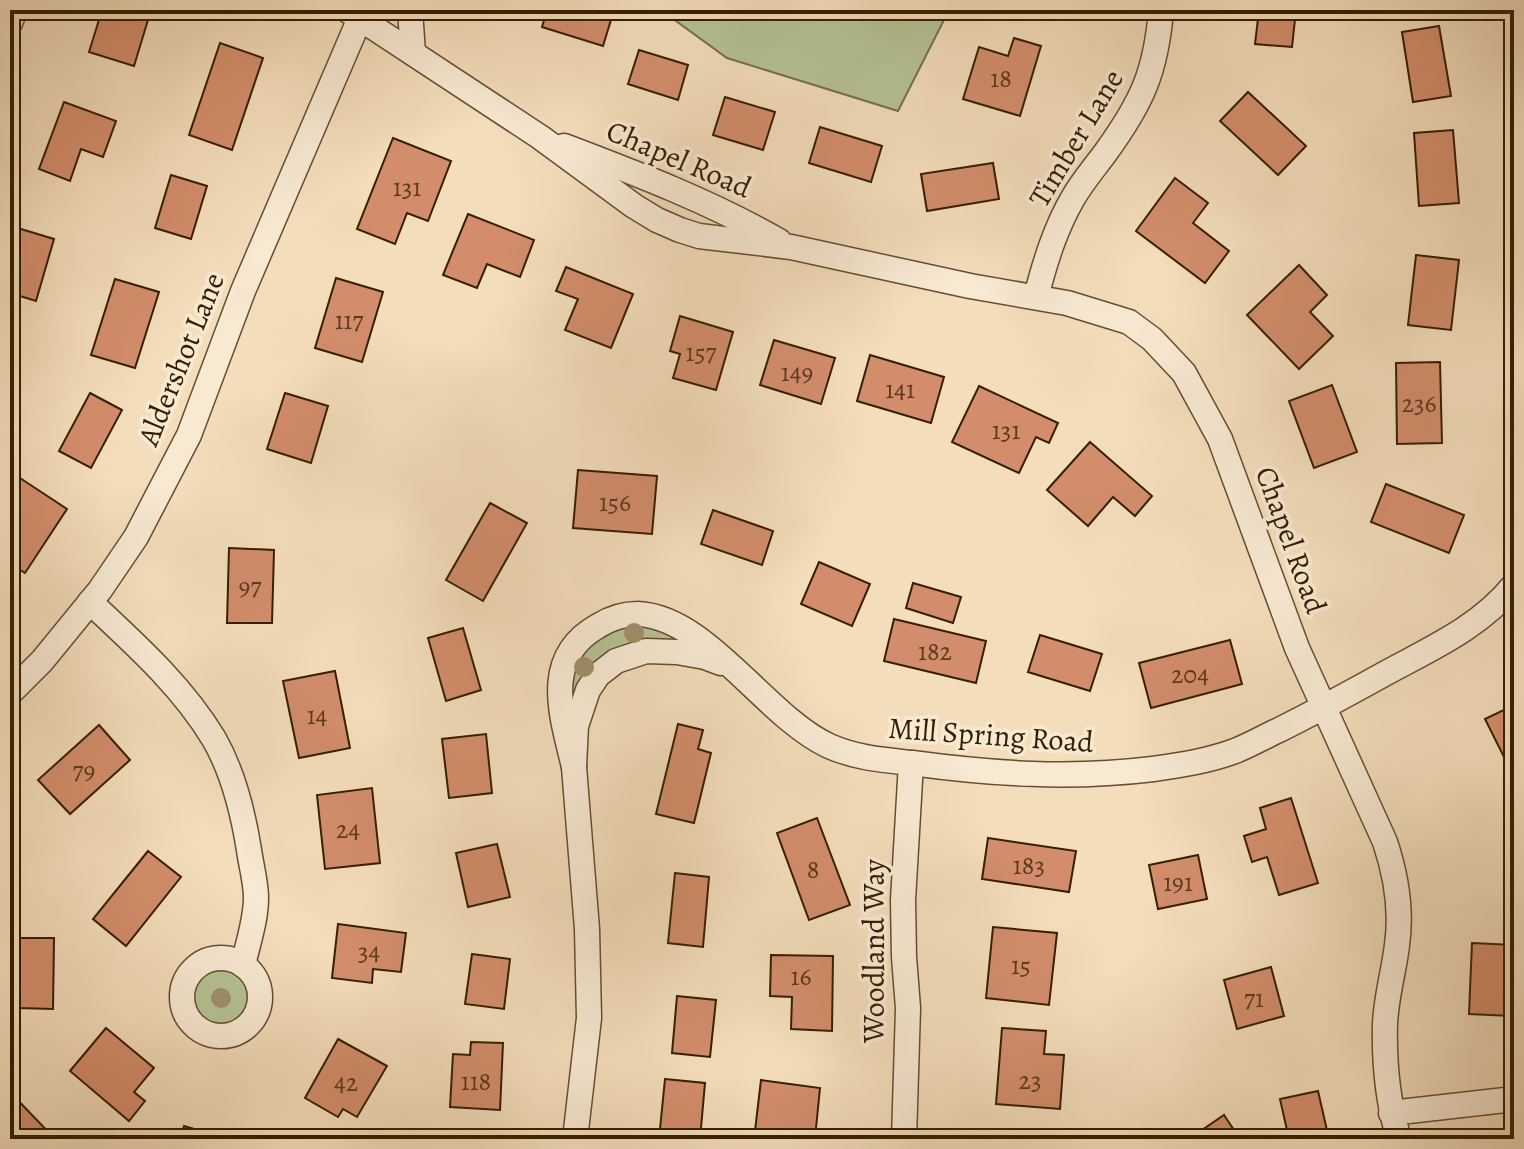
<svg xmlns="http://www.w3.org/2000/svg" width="1524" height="1149" font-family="Alegreya,serif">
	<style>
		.green { fill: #b5c294; stroke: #74704a; stroke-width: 2 }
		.building { fill: #d38d6c; stroke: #341f00; stroke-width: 2 }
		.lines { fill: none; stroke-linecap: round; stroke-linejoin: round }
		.street-casing { stroke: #644e2f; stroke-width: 27 }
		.street { stroke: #f8e9d3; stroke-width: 24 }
		.tree { fill: #a08f6c }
		.labels { text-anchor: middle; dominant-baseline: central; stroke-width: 7; stroke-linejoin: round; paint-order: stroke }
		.number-label { font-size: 26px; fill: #5c3a1b }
		.street-label { font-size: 30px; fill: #341f00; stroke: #f8e9d3 }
	</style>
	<rect width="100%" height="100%" fill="#f4ddbb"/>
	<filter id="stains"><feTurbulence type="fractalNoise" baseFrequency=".0025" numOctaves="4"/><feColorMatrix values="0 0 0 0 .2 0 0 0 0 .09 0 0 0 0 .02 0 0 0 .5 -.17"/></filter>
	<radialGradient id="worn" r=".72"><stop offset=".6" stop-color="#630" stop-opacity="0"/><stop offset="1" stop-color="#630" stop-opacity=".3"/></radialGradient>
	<!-- green -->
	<g class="green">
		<polygon points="661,10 949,10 898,111 727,58"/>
		<polygon points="636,614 705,657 616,661 576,726 559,705 572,647"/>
		<circle cx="221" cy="997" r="39"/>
	</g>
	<!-- building -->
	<g class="building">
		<polygon points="102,10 151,10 134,66 89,52"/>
		<polygon points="547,10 614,10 603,46 542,27"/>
		<polygon points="1259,10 1296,10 1292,47 1255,44"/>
		<polygon points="1439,26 1451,96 1413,102 1402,32"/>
		<polygon points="1014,38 1041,46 1020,116 963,99 979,47 1008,56"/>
		<polygon points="220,43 263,58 232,150 189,135"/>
		<polygon points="639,50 688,65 678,100 628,84"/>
		<polygon points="1248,92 1306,146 1278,175 1220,121"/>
		<polygon points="725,97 775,112 763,150 713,135"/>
		<polygon points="64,102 116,121 103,157 81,149 70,181 39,169"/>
		<polygon points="820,127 882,146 871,182 809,163"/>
		<polygon points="1453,130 1459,203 1419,206 1414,133"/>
		<polygon points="393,138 451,161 428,221 407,213 395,244 357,229"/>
		<polygon points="993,163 999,199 927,211 921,174"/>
		<polygon points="171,175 207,186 191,239 155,228"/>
		<polygon points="1175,178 1208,203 1193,223 1229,251 1205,283 1136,231"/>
		<polygon points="468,214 534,240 520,277 487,264 477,288 443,275"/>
		<polygon points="11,226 54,239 36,301 10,293"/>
		<polygon points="1416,255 1459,260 1451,330 1408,325"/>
		<polygon points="1299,265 1327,295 1310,312 1333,336 1299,369 1247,315"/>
		<polygon points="566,267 633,294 611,348 565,330 578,299 556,291"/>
		<polygon points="336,278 383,292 362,362 315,348"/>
		<polygon points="115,279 159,292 135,368 91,355"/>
		<polygon points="680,316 733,332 716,390 673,378 680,354 670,351"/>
		<polygon points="774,340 835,358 821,404 760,385"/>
		<polygon points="870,355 944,377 931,423 857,401"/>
		<polygon points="1440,362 1442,443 1397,444 1396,363"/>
		<polygon points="10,371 20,376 10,397"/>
		<polygon points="1332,385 1357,452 1314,468 1289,401"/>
		<polygon points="979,386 1058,423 1049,443 1036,437 1019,473 952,442"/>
		<polygon points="90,393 122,410 91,468 59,451"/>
		<polygon points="285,393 328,406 311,463 267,449"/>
		<polygon points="1090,442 1152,496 1135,516 1113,497 1088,526 1047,490"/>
		<polygon points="578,470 657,476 652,534 573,528"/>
		<polygon points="20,478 67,509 25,573 10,564 10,516 15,508 10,505 10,493"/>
		<polygon points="1386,484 1464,515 1449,553 1371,522"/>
		<polygon points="490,503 527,523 483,601 446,580"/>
		<polygon points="713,510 773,531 762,565 701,544"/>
		<polygon points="229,548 274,550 272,623 227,623"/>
		<polygon points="819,562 870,584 852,626 801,604"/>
		<polygon points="913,583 961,597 953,623 906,608"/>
		<polygon points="894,619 986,641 976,683 884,661"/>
		<polygon points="463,628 481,690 446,701 428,638"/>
		<polygon points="1040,635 1102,654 1090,691 1028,672"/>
		<polygon points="1230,640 1242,684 1151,708 1139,663"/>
		<polygon points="335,671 350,748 299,758 283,681"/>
		<polygon points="1514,705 1514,777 1485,719"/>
		<polygon points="678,724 703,730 698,749 711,753 694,823 656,814"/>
		<polygon points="99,725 130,760 70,814 38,780"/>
		<polygon points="486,734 492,793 449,798 442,739"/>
		<polygon points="372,788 380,863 325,869 317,795"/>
		<polygon points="1291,798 1318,883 1279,895 1267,857 1252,862 1244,836 1266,829 1260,808"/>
		<polygon points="817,818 850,905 809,920 777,833"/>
		<polygon points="988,838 1076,851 1069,892 982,879"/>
		<polygon points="497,844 510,897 468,907 456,853"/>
		<polygon points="148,851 181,877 126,946 93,919"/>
		<polygon points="1198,855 1207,899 1158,909 1149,865"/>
		<polygon points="675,873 709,877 703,947 668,943"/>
		<polygon points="338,924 406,933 401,972 373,969 372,983 332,978"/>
		<polygon points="993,927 1057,933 1049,1005 986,998"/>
		<polygon points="19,938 54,938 53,1009 18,1008"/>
		<polygon points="1472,943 1514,945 1511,1016 1469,1014"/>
		<polygon points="472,954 510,959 504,1009 465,1004"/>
		<polygon points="771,955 833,956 832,1031 791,1029 792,997 770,996"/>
		<polygon points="1271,967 1284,1016 1237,1029 1224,980"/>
		<polygon points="677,996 716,1000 710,1057 672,1053"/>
		<polygon points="106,1028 154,1068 134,1092 145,1101 129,1121 70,1071"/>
		<polygon points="1002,1028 1046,1031 1044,1054 1064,1055 1060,1109 996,1104"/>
		<polygon points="338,1039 387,1066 357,1117 343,1109 338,1117 305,1098"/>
		<polygon points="471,1042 503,1043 500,1110 450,1107 453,1054 470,1055"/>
		<polygon points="665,1079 705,1083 700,1139 659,1139"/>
		<polygon points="761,1080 820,1088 815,1138 755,1131"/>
		<polygon points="1318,1091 1329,1139 1289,1139 1280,1099"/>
		<polygon points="10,1092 55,1139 10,1139"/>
		<polygon points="1224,1115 1240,1139 1189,1139"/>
		<polygon points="184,1126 228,1139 180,1139"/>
	</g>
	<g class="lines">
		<!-- street casing -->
		<g class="street-casing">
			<g id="street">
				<path d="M347,10L540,137L634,206L657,220L680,230L699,236L791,247L970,286L1067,303L1129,322L1152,339L1184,373L1220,439L1297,648L1385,842C1396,875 1402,910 1397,945C1394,971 1386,997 1385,1024C1384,1062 1388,1103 1399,1139"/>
				<polyline points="410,10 413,53"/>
				<polyline points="10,23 15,10"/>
				<path d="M564,146C638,174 711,202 779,241"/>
				<path d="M1036,297C1045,262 1055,229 1073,198C1082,182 1095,167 1106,152C1142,102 1156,72 1161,10"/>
				<path d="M90,602C135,644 182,686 214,739C233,772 243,812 249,850C251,865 256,882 256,898C256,920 248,943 243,965"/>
				<polyline points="10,693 42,661 100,590 136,537 189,435 243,291 360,18"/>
				<path d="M574,767C562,716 541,658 598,626C609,619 624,614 638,614C707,617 766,717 829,746C856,758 883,760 912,763C993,774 1071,779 1153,769C1181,765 1208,761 1235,751C1250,745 1264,737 1279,730C1315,712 1350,693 1386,673C1432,648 1480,627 1514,585"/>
				<circle cx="221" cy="997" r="39"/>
				<polyline points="1391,1113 1514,1099"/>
				<polyline points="575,1139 589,1018 587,929 574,767 576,726 588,690 598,675 616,661 646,651 677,652 705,657 721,663"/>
				<polyline points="904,1139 908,1008 904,957 903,900 911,763"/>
			</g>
		</g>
		<!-- street -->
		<use href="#street" class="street"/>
	</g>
	<!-- trees -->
	<g class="tree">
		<circle cx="634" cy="633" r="10"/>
		<circle cx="584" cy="667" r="10"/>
		<circle cx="221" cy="998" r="10"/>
	</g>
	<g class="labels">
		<!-- number labels -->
		<g class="number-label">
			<text x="1001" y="78">18</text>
			<text x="407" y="187">131</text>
			<text x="349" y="320">117</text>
			<text x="701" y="352">157</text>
			<text x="797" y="372">149</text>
			<text x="900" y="389">141</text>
			<text x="1419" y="403">236</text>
			<text x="1006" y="430">131</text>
			<text x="615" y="502">156</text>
			<text x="250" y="586">97</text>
			<text x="935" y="651">182</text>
			<text x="1190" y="674">204</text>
			<text x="317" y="715">14</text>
			<text x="84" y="770">79</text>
			<text x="348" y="829">24</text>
			<text x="1029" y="865">183</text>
			<text x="813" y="869">8</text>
			<text x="1178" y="882">191</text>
			<text x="369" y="951">34</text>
			<text x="1021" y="965">15</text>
			<text x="801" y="976">16</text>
			<text x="1254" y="998">71</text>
			<text x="1030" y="1080">23</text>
			<text x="476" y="1081">118</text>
			<text x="346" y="1082">42</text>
		</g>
		<!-- street labels -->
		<g class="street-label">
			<text transform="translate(1076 138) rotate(-59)">Timber Lane</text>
			<text transform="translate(679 159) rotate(23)">Chapel Road</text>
			<text transform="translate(181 359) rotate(-68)">Aldershot Lane</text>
			<text transform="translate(1291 540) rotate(70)">Chapel Road</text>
			<text transform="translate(991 735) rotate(4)">Mill Spring Road</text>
			<text transform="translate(874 951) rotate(-90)">Woodland Way</text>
		</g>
	</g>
	<!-- margin -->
	<rect width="1524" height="1149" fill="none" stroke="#f4ddbb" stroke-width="40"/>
	<rect x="12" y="12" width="1500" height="1125" fill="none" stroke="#341f00" stroke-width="4"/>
	<rect x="20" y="20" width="1484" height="1109" fill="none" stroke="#341f00" stroke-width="2"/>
	<rect width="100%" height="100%" filter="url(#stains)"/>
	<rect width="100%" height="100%" fill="url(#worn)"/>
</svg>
